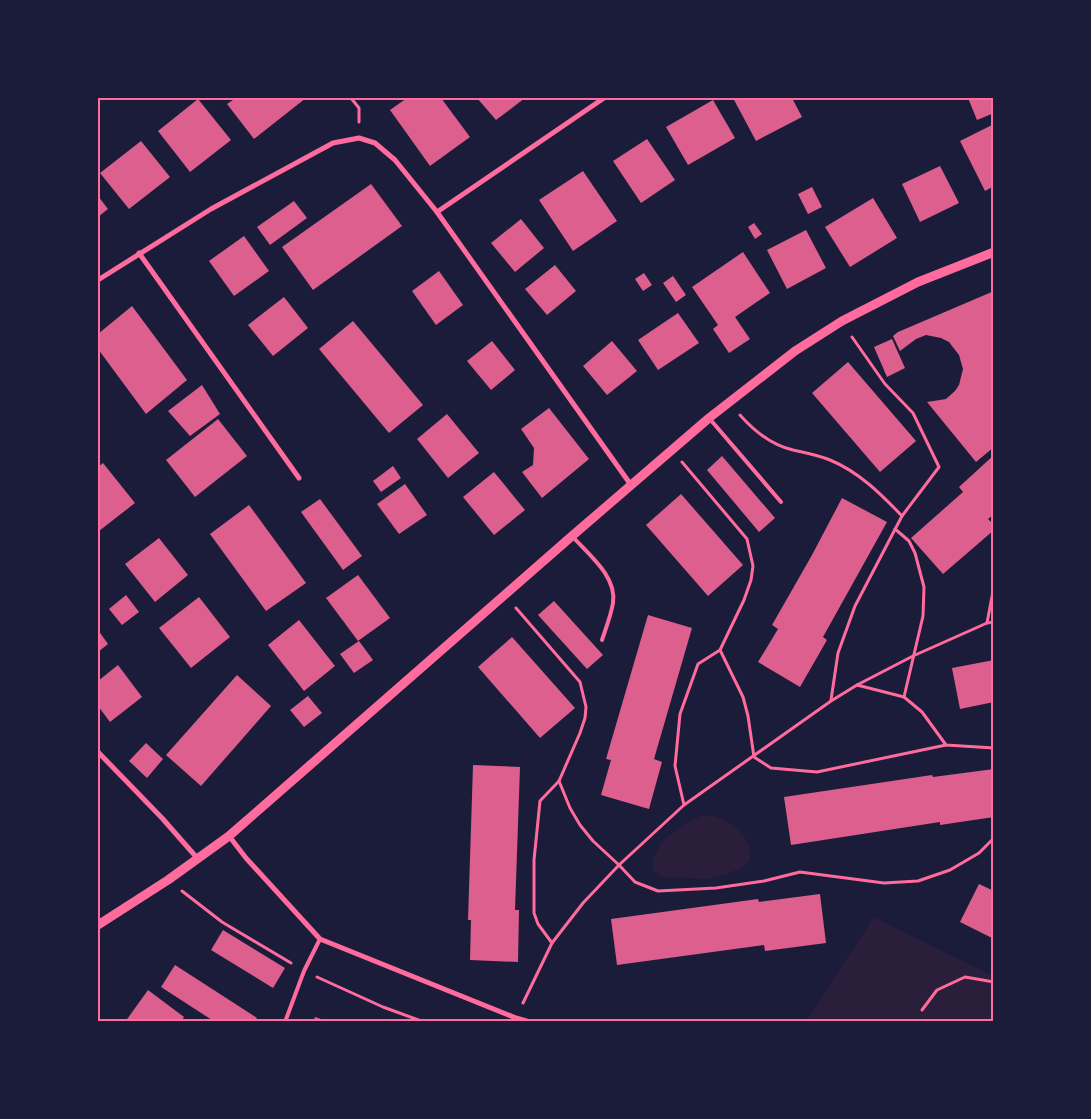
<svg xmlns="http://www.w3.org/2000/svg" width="1091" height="1119" font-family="Barlow,sans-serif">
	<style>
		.green { fill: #2a1e3b }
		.building { fill: #dd5f8e }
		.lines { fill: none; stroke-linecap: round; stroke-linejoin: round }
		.path { stroke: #ff6b9d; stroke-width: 3 }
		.service { stroke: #ff6b9d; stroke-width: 4 }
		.minor { stroke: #ff6b9d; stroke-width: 5 }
		.tertiary { stroke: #ff6b9d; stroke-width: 9 }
		.neatline { fill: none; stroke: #ff6b9d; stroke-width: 2 }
	</style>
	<rect width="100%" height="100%" fill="#1b1b3a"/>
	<!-- green -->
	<g class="green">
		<path d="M701,816C706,816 713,815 717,817C734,823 752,840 751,859L742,868L726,874L707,879L663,877L653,870C650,845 680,824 701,816Z"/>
		<polygon points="874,917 993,976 993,1021 806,1022"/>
	</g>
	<!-- building -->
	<g class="building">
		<polygon points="236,98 306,98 254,139 227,104"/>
		<polygon points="407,98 441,98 470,137 430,166 390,110"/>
		<polygon points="477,98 525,98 496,120"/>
		<polygon points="733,98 792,98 802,117 756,141"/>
		<polygon points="968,98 994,98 994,113 977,120"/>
		<polygon points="198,99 231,140 190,172 158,131"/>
		<polygon points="713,100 735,138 688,165 666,127"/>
		<polygon points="994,124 994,186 985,191 960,141"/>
		<polygon points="647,139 675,180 641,203 613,161"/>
		<polygon points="141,141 170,177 129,209 100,173"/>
		<polygon points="940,166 959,203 920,222 902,184"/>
		<polygon points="583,171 617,221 573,251 539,200"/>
		<polygon points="371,184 402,226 313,290 282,247"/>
		<polygon points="812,187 822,207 808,214 798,194"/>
		<polygon points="98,196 108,209 98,217"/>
		<polygon points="873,198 897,238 850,267 825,227"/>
		<polygon points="294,201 307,218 270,245 257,227"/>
		<polygon points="521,219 544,248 515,272 491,243"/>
		<polygon points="754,223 762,234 755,239 748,227"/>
		<polygon points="806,230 826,268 787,289 767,250"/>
		<polygon points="244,236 269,271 234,296 209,261"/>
		<polygon points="743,252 770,293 735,317 750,339 729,353 713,329 718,325 692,287"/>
		<polygon points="555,265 576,291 547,315 525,289"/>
		<polygon points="439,271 463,305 436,325 412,291"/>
		<polygon points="644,273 652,285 643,291 635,279"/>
		<polygon points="673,276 686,295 676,302 663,283"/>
		<polygon points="994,291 994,447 976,462 927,402 946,399 955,391 959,385 963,369 959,355 949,342 941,338 926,335 916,339 900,351 893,336 898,332"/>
		<polygon points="284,297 308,328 273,356 248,325"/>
		<polygon points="132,306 187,380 146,414 98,349 98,334"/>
		<polygon points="678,313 699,343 658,370 638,340"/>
		<polygon points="353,321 423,405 389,433 319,349"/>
		<polygon points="892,339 905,368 887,377 874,347"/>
		<polygon points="492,341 515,370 491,390 467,361"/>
		<polygon points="612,341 637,371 607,395 583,366"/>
		<polygon points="848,362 916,441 880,472 812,393"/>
		<polygon points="202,385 220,414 190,436 168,411"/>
		<polygon points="549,408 589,459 542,498 522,472 533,465 534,448 521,429"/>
		<polygon points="447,414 479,453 448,478 417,439"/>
		<polygon points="218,419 247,456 195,497 166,460"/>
		<polygon points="994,455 994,514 988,519 994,525 994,530 943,574 911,538 963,492 959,487"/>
		<polygon points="722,456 775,518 759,532 707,470"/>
		<polygon points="103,463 135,503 99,531 98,529 98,467"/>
		<polygon points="393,466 401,478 381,492 373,481"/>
		<polygon points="494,472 525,510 494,535 463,497"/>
		<polygon points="405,484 427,515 399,534 377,504"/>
		<polygon points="681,494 743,565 708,596 646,525"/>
		<polygon points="842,498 887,522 823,637 827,640 800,687 758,662 778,629 772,625 812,555"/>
		<polygon points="320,499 362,556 343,570 301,512"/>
		<polygon points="249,505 306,583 266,611 210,534"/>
		<polygon points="159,538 188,575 155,602 125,564"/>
		<polygon points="358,575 390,618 358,641 326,598"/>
		<polygon points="126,595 139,612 122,625 109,609"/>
		<polygon points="199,597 230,637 191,668 159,628"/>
		<polygon points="554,601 603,655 587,669 538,615"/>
		<polygon points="648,615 692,628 654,759 662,762 649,809 601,795 611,760 606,759"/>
		<polygon points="299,620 335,666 304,691 268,645"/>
		<polygon points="98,630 108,644 98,652"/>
		<polygon points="512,637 575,708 540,738 478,667"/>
		<polygon points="359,641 373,660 354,673 340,654"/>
		<polygon points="994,660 994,702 960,709 952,668"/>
		<polygon points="118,665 142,697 110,722 98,706 98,681"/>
		<polygon points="237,675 271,706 201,786 166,755"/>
		<polygon points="308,696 322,713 304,727 290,710"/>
		<polygon points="146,743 163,759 147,778 129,761"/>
		<polygon points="473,765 520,767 515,910 519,910 518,962 470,960 471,920 468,920"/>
		<polygon points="994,769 994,817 940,825 940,822 791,845 784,797 932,775 933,777"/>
		<polygon points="979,884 994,891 994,939 960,922"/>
		<polygon points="820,894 826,943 765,951 764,945 617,965 611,919 758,899 759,902"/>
		<polygon points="223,930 285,968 273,988 211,950"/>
		<polygon points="175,965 257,1018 254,1022 215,1022 161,987"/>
		<polygon points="148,990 184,1017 181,1022 125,1022"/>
		<polygon points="315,1017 327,1021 327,1022 313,1022"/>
	</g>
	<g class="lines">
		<!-- path -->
		<g class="path">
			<polyline points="351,98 359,108 359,122"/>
			<path d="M740,415C755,432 771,445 793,450C806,453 818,455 830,460C859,472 881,494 902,516"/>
			<polyline points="682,462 747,539 753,566 751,580 744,600 720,650 698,664 680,714 675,766 684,805"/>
			<polyline points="895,529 909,541 915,553 924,587 923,616 904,697"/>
			<polyline points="516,608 580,682 586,707 585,718 580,733 559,781 540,801 534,860 534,913 538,924 552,943"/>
			<polyline points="987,623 994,586"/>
			<polyline points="720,650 743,697 748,716 754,757 771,768 817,772 946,745"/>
			<polyline points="857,685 904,697 922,712 946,745 994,748"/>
			<polyline points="831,700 838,653 855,606 902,516 939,467 913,413 885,384 852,337"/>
			<polyline points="559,781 570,808 580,825 593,841 619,865 635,882 658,891 716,888 764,881 800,872 884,883 918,881 950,870 979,853 994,838"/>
			<polyline points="182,891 222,922 291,963"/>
			<polyline points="317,977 383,1007 424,1022"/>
			<polyline points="523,1003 552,943 583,903 619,865 684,805 831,701 857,685 913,656 987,623 994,622"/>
			<polyline points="922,1010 937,990 965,977 994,982"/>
		</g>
		<!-- service -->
		<g class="service">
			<polyline points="709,418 781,502"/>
			<path d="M572,536C588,554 617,576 613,603C611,615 606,628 602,640"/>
			<polyline points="285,1022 304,971 320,939"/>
		</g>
		<!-- minor -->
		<g class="minor">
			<polyline points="437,212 604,98"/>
			<polyline points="139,253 299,478"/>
			<polyline points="98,280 211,209 333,143 359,138 375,143 395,160 437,212 631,485"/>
			<polyline points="98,752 162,818 198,859"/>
			<polyline points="229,836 246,858 320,939 516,1018 530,1022"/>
		</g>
		<!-- tertiary -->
		<polyline class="tertiary" points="98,925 168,880 229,836 572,536 709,418 795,351 842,321 918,282 994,252"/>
	</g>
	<!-- border -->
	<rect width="1091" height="1119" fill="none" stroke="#1b1b3a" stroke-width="198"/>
	<rect x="99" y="99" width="893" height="921" class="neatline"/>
</svg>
